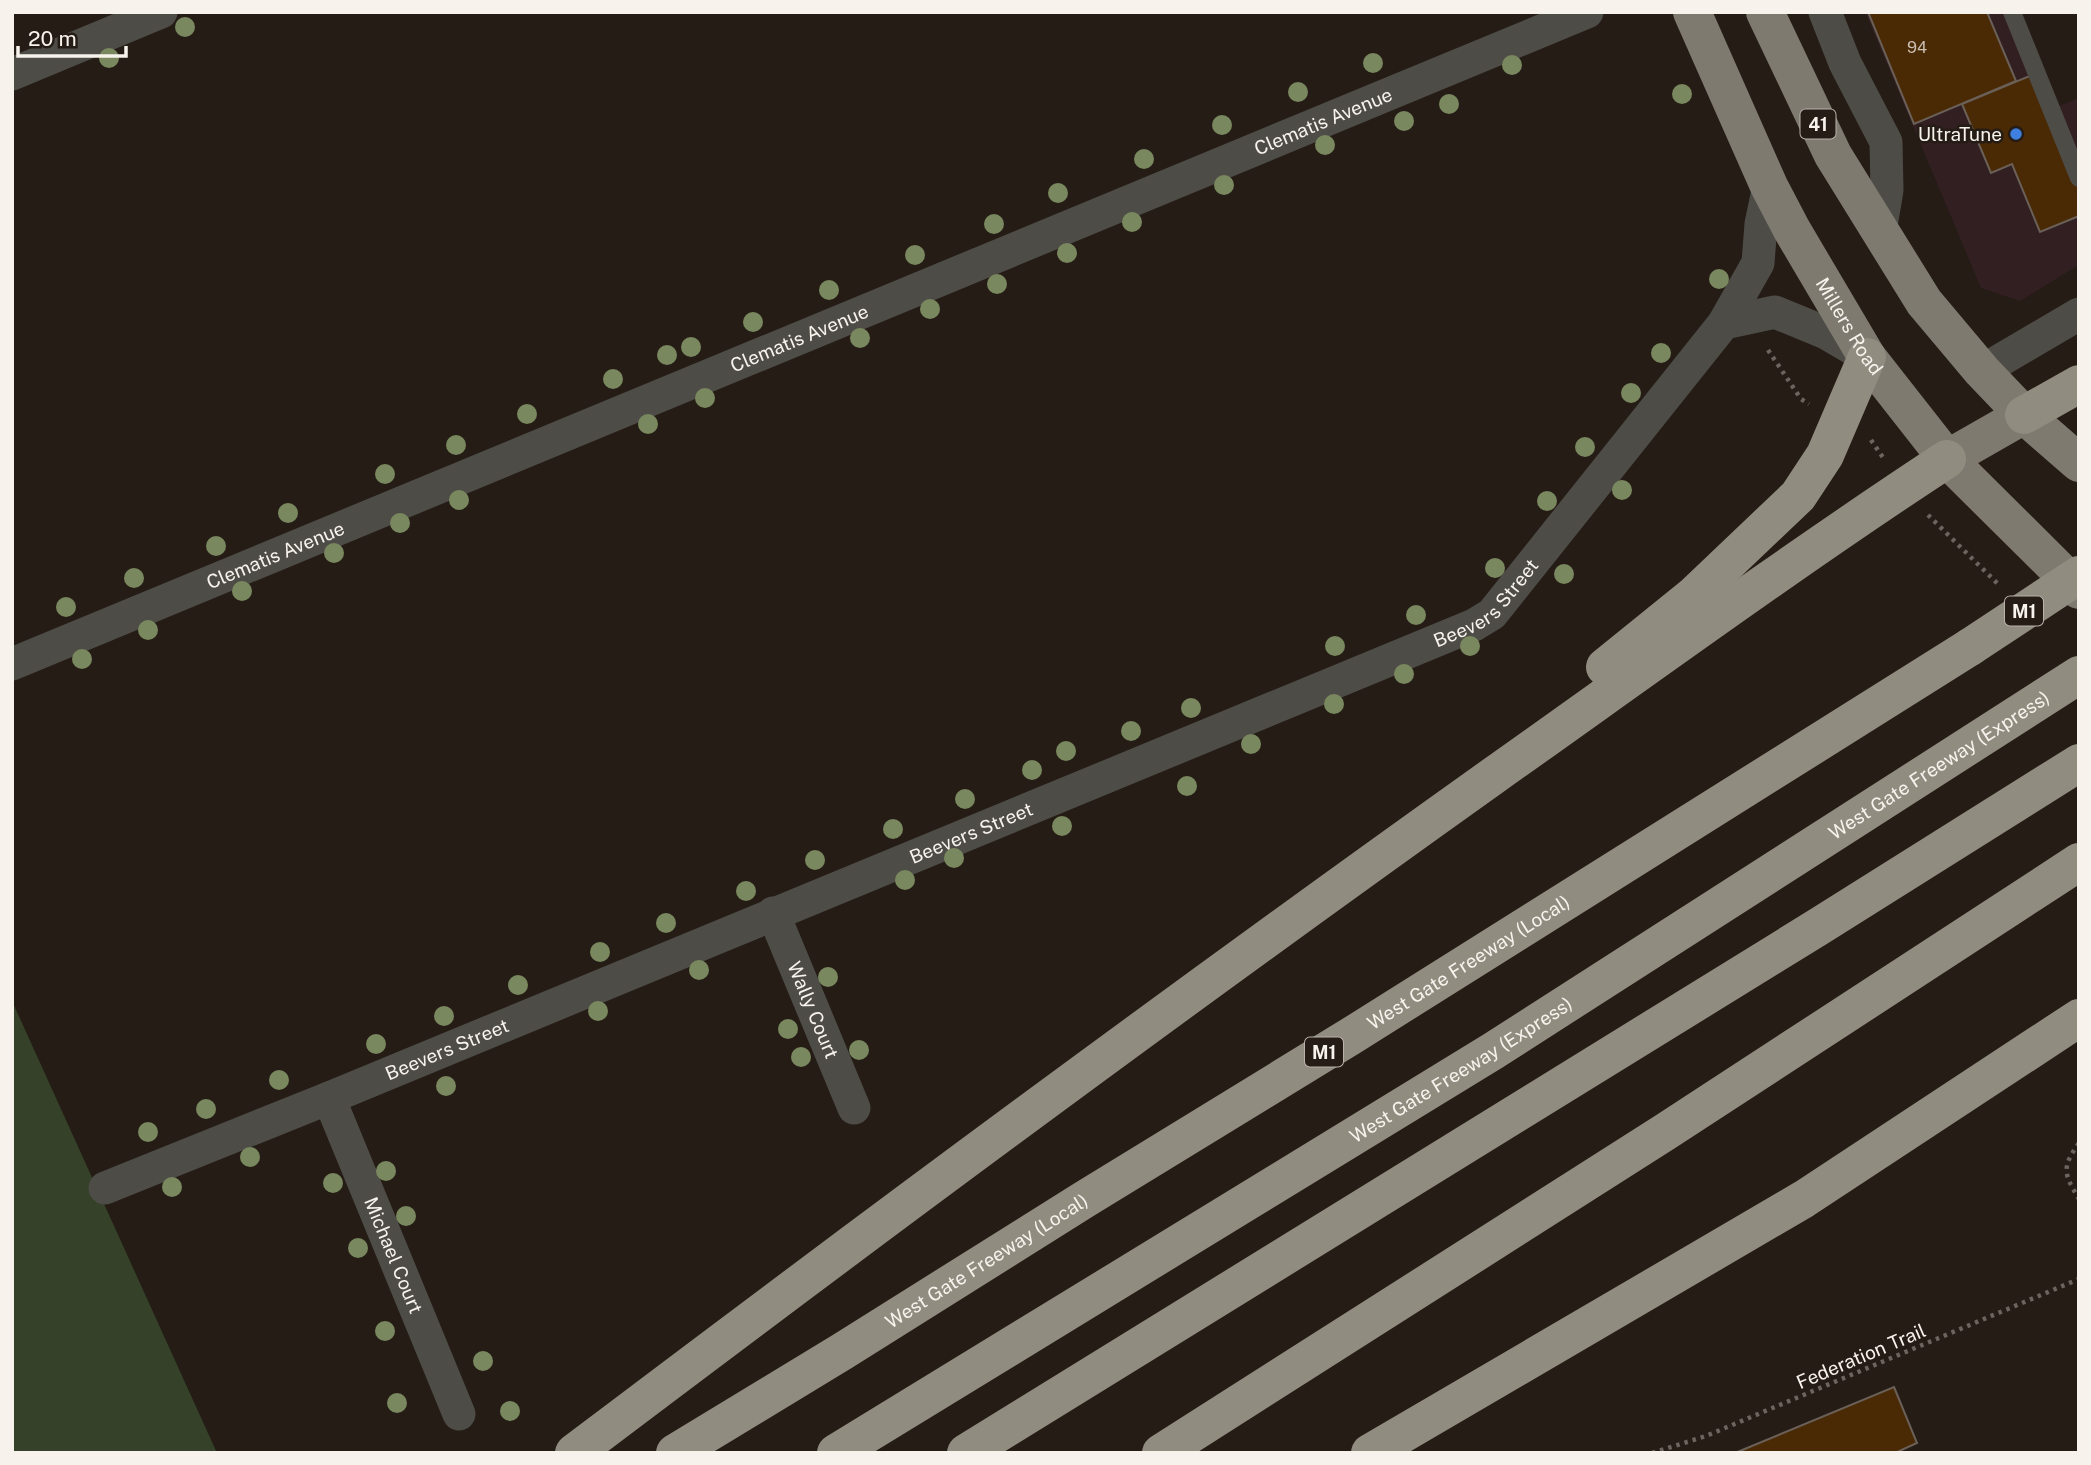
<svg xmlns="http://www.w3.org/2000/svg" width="2091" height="1465" font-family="'Public Sans',sans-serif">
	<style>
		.commercial { fill: #321f22 }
		.green { fill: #354128 }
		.building { fill: #4a2905; stroke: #6a6057; stroke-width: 2 }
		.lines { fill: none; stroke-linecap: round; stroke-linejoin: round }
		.path { stroke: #6c655f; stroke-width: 4.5; stroke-dasharray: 3.5 5; stroke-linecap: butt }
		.lane { stroke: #4e4c47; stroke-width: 18 }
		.street { stroke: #4e4c47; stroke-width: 33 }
		.primary { stroke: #7e7a70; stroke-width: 38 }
		.highway { stroke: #918c80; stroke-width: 38 }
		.highway-bridge { stroke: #918c80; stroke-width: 38 }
		.tree { fill: #7a885f }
		.shop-dot { fill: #3f7fe0; stroke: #241c15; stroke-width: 2.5 }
		.labels { text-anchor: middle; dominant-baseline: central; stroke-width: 5; stroke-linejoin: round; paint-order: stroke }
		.number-label { font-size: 16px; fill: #ccc0b3 }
		.shield { fill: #241c15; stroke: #b8b2ac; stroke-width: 2 }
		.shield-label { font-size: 18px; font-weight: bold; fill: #f8f2ed }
		.street-label { font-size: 19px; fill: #f8f2ed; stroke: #241c15 }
		.poi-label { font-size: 19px; fill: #f8f2ed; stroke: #241c15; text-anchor: end }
	</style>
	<rect width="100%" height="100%" fill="#241c15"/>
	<!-- commercial -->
	<polygon class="commercial" points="1865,12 2018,12 2056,107 2079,98 2079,265 2020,301 1981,288"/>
	<!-- green -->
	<polygon class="green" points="12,1001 217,1453 12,1453"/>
	<!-- building -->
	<g class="building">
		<polygon points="1868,12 1987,12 2016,81 1914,124"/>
		<polygon points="2032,75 2079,188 2079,216 2040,232 2012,164 1991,173 1962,104"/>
		<polygon points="1894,1387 1917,1443 1895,1453 1735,1453"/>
	</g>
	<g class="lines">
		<!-- path -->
		<g class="path">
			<polyline points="1768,350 1801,399 1809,404"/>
			<polyline points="1871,440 1884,459"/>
			<polyline points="1928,515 1999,585"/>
			<path d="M2079,1143C2061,1168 2064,1174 2079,1199"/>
			<polyline points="1652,1453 1706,1436 2079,1279"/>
		</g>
		<!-- lane -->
		<polyline class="lane" points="2012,12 2079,178"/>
		<!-- street -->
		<g class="street">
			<polyline points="1825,12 1845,63 1886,142 1887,190 1880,232"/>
			<polyline points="12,74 161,12"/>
			<polyline points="1724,323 1775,312 1826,333 1867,357"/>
			<polyline points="1982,371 2079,314"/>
			<path id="s1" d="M12,664L1587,12"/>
			<path id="s2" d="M773,913L854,1108"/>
			<path id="s3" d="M329,1098L459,1414"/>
			<path id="s4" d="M105,1188L329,1098L1474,625L1492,614L1724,323L1758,263L1761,224L1769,186"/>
		</g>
		<!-- primary -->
		<g class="primary">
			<path id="s5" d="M1692,12L1769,186L1792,230L1867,357L1947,459L2079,590"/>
			<polyline points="1765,12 1833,155 1924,302 1982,371 2024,415 2079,463"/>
			<polyline points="1947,459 2024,415"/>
		</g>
		<!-- highway -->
		<g class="highway">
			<polyline points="2024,415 2079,384"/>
			<polyline points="1605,667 1694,595 1798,496 1825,455 1867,357"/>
			<path d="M574,1453C878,1223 1183,997 1493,776C1644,669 1793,560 1947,459"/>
			<path id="s6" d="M675,1453L843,1351L1085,1199L1351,1036L1970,647"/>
			<path id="s7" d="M836,1453L1493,1051L2079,675"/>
			<polyline points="966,1453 1818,927 2079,763"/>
			<polyline points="1161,1453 1665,1132 2079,862"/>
			<polyline points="1370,1453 1804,1199 2079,1018"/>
		</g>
		<!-- highway-bridge -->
		<polyline class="highway-bridge" points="1970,647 2079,575"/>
	</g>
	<!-- trees -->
	<g class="tree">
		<circle cx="185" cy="27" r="10"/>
		<circle cx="109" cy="58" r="10"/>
		<circle cx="1373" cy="63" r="10"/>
		<circle cx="1512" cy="65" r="10"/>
		<circle cx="1298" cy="92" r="10"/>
		<circle cx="1682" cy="94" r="10"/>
		<circle cx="1449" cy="104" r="10"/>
		<circle cx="1404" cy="121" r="10"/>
		<circle cx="1222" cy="125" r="10"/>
		<circle cx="1325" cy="145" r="10"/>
		<circle cx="1144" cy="159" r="10"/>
		<circle cx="1224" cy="185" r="10"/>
		<circle cx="1058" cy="193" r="10"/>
		<circle cx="1132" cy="222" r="10"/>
		<circle cx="994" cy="224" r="10"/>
		<circle cx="1067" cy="253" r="10"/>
		<circle cx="915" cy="255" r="10"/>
		<circle cx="1719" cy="279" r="10"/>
		<circle cx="997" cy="284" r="10"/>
		<circle cx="829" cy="290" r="10"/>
		<circle cx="930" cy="309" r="10"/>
		<circle cx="753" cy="322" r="10"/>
		<circle cx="860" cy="338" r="10"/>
		<circle cx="691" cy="347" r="10"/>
		<circle cx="1661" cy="353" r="10"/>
		<circle cx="667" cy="355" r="10"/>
		<circle cx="613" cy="379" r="10"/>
		<circle cx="1631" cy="393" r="10"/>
		<circle cx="705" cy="398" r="10"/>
		<circle cx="527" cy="414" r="10"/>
		<circle cx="648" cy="424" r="10"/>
		<circle cx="456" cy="445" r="10"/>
		<circle cx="1585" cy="447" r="10"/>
		<circle cx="385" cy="474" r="10"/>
		<circle cx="1622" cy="490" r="10"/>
		<circle cx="459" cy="500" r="10"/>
		<circle cx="1547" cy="501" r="10"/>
		<circle cx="288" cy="513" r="10"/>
		<circle cx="400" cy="523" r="10"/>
		<circle cx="216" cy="546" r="10"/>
		<circle cx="334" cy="553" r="10"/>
		<circle cx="1495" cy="568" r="10"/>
		<circle cx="1564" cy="574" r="10"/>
		<circle cx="134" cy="578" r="10"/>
		<circle cx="242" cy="591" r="10"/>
		<circle cx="66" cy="607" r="10"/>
		<circle cx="1416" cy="615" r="10"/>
		<circle cx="148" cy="630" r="10"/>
		<circle cx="1335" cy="646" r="10"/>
		<circle cx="1470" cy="646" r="10"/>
		<circle cx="82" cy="659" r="10"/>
		<circle cx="1404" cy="674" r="10"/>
		<circle cx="1334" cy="704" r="10"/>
		<circle cx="1191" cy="708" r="10"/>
		<circle cx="1131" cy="731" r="10"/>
		<circle cx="1251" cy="744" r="10"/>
		<circle cx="1066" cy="751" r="10"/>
		<circle cx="1032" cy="770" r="10"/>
		<circle cx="1187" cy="786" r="10"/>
		<circle cx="965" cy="799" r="10"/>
		<circle cx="1062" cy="826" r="10"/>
		<circle cx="893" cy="829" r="10"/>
		<circle cx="954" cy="858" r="10"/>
		<circle cx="815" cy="860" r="10"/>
		<circle cx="905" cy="880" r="10"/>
		<circle cx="746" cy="891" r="10"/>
		<circle cx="666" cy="923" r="10"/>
		<circle cx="600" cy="952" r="10"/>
		<circle cx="699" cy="970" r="10"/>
		<circle cx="828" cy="977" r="10"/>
		<circle cx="518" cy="985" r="10"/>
		<circle cx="598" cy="1011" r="10"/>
		<circle cx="444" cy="1016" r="10"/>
		<circle cx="788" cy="1029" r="10"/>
		<circle cx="376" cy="1044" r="10"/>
		<circle cx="859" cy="1050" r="10"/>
		<circle cx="801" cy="1057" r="10"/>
		<circle cx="279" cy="1080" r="10"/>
		<circle cx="446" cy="1086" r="10"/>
		<circle cx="206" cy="1109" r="10"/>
		<circle cx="148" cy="1132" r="10"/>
		<circle cx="250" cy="1157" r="10"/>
		<circle cx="386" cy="1171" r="10"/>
		<circle cx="333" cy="1183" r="10"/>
		<circle cx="172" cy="1187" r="10"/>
		<circle cx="406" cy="1216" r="10"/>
		<circle cx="358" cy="1248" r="10"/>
		<circle cx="385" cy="1331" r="10"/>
		<circle cx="483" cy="1361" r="10"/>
		<circle cx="397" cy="1403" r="10"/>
		<circle cx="510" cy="1411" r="10"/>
	</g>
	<!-- markers -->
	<circle class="shop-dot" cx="2016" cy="134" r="7"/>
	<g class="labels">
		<!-- number labels -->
		<g class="number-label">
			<text x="1917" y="47">94</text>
		</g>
		<!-- shield labels -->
		<g class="shield">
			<rect x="1800.5" y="109.5" width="35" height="29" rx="5"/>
			<rect x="2005" y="596.5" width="38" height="29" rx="5"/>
			<rect x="1305" y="1037.5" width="38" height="29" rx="5"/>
		</g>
		<g class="shield-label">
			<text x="1818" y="124">41</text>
			<text x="2024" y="611">M1</text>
			<text x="1324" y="1052">M1</text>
		</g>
		<!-- street labels -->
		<g class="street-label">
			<text stroke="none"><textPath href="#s1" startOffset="1419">Clematis Avenue</textPath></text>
			<text stroke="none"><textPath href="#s5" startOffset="352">Millers Road</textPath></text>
			<text stroke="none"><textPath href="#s1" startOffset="852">Clematis Avenue</textPath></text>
			<text stroke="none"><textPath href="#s1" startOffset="285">Clematis Avenue</textPath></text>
			<text stroke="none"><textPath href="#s4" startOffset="1503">Beevers Street</textPath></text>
			<text stroke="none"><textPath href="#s7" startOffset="1300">West Gate Freeway (Express)</textPath></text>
			<text stroke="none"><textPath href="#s4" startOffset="936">Beevers Street</textPath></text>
			<text stroke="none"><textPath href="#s6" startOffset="933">West Gate Freeway (Local)</textPath></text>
			<text stroke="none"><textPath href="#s2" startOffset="105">Wally Court</textPath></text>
			<text stroke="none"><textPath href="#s4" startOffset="369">Beevers Street</textPath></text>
			<text stroke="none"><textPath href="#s7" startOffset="733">West Gate Freeway (Express)</textPath></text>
			<text stroke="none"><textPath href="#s3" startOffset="170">Michael Court</textPath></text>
			<text stroke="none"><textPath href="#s6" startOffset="366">West Gate Freeway (Local)</textPath></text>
			<text transform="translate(1861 1356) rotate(-23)">Federation Trail</text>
		</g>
		<!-- poi labels -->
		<g class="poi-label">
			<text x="2002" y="134">UltraTune</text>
		</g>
	</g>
	<!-- border -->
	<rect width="2091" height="1465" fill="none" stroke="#f8f2ed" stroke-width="28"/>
	<!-- scale -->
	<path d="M18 46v10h108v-10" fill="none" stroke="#f8f2ed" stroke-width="3.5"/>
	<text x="28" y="46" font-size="21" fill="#f8f2ed" stroke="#241c15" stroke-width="5" paint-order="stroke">20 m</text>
</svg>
